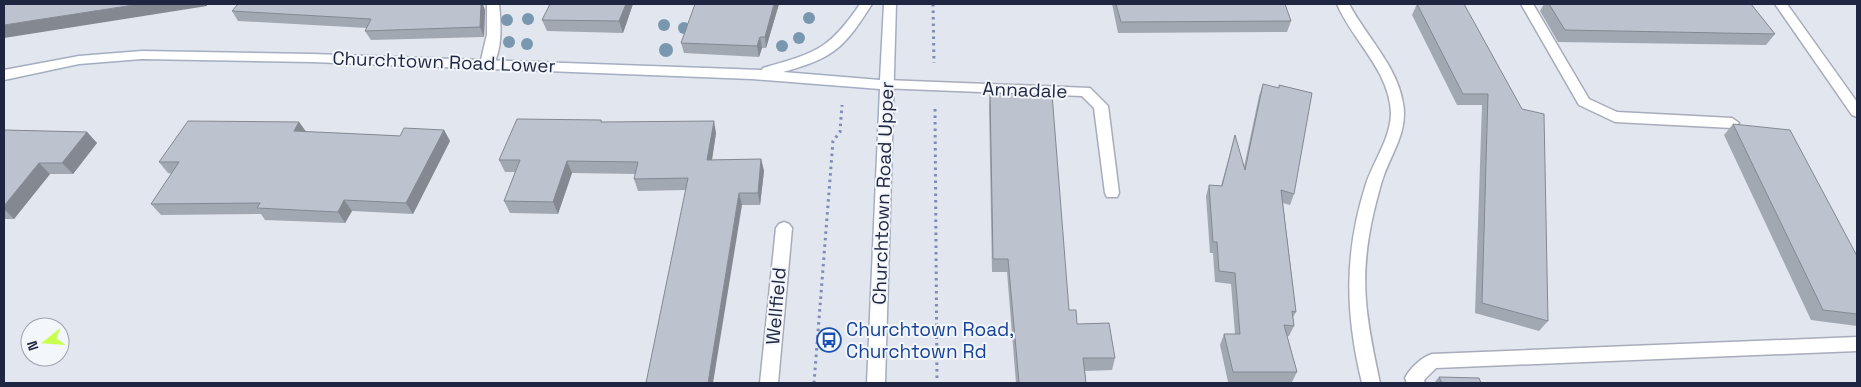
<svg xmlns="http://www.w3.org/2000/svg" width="1861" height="387" font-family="'Space Grotesk',sans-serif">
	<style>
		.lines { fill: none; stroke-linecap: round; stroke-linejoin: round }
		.lane-casing { stroke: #a8acba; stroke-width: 3 }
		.street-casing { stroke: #a8acba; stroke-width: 3 }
		.secondary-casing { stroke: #a4adc1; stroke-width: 3 }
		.path { stroke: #7e8cb5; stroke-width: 3; stroke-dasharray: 2.5 4; stroke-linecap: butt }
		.lane { fill: #fff; fill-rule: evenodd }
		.street { fill: #fff; fill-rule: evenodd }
		.secondary { fill: #fff; fill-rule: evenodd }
		.tree { fill: #7a97b0 }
		.wall { fill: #a2a8b2 }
		.shaded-wall { fill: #848891 }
		.building { fill: #bcc3cf; stroke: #848891 }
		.labels { text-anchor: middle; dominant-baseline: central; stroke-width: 4; stroke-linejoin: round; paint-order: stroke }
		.street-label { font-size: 19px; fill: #1f2641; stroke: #f3f6fa }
		.transit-label { font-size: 19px; fill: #164399; stroke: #f3f6fa; text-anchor: start }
	</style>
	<rect width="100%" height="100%" fill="#e2e6ee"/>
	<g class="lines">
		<!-- lane casing -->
		<g class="lane-casing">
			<g id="lane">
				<polygon points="1521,4 1533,4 1589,99 1617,112 1732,118 1739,123 1732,128 1615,122 1579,105"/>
				<polygon points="784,222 789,224 792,228 778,383 760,383 776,228 779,224"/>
				<path d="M1857,337V351L1436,368L1424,380L1425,383H1407L1405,378C1410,368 1422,357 1432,354Z"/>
			</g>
		</g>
		<!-- street casing -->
		<g class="street-casing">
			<g id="street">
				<path d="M487,4H499C501,24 503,49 492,67L487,68L480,64L487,34Z"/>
				<path d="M1337,4H1349C1366,36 1397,66 1403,103C1408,130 1393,151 1384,175C1380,186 1377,199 1374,211C1358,278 1366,318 1380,383H1362C1345,313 1344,253 1366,184C1374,160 1391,138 1391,112C1389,70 1352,40 1337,4Z"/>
				<polygon points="1775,4 1787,4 1857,102 1857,117 1852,115"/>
				<polygon points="886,80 1090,88 1108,106 1119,193 1117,197 1107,197 1105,193 1094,108 1082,96 881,88 879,85"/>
			</g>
		</g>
		<!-- secondary casing -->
		<g class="secondary-casing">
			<path id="secondary" d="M860,4H872C844,48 834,58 783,72L880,80L884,4H896L885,383H867L880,89L752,79L312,62L142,59L79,64L4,80V70L79,56L142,51L312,54L762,70L763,68C815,53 829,50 860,4Z"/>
		</g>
		<!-- path -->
		<g class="path">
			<polyline points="933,4 934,63"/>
			<polyline points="935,109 937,383"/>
			<polyline points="814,383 833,141 840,132 842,105"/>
		</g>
		<!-- lane -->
		<use href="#lane" class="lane"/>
		<!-- street -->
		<use href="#street" class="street"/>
		<!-- secondary -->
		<use href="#secondary" class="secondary"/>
	</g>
	<!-- trees -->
	<g class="tree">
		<circle cx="809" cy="18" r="6"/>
		<circle cx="528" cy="19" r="6"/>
		<circle cx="507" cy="20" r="6"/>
		<circle cx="664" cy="25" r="6"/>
		<circle cx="684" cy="28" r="6"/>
		<circle cx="799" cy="38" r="6"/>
		<circle cx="509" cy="42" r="6"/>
		<circle cx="527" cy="44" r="6"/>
		<circle cx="782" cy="46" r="6"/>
		<circle cx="666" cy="50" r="7"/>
	</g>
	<!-- wall -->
	<g class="wall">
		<polygon points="550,4 633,4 623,33 547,31 542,20"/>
		<polygon points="779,4 766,48 762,48 759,57 684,53 681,43"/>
		<polygon points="1112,4 1285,4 1291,21 1287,32 1118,33"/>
		<polygon points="1417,4 1522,109 1548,321 1539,331 1475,313 1482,105 1457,105 1412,15"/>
		<polygon points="1544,4 1751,4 1775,34 1766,45 1558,42 1540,11"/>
		<polygon points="485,10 484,37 371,40 365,31 367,28 238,21 232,11"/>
		<polygon points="1263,84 1294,194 1290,205 1283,203 1296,312 1293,317 1294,326 1289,336 1287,336 1297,372 1292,382 1228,382 1220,345 1224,334 1235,334 1231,284 1215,282 1213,253 1210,253 1206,196 1209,185 1221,186 1235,135 1244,167 1259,96"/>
		<polygon points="990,93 1069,310 1077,324 1115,358 1112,370 1085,371 1086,383 1016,383 1007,272 992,272 989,106"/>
		<polygon points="601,120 602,122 716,133 712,160 761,159 764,171 760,205 742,205 685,190 638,191 634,179 635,174 572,173 558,214 510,213 504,201 515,172 505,172 499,160"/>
		<polygon points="299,122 306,132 400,136 444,130 450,141 413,214 352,211 345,223 265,220 261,214 161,215 151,204 172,174 168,173 159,162"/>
		<polygon points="1733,124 1857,256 1857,326 1811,320 1724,135"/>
		<polygon points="4,130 87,132 97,143 73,174 50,174 14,219 4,219"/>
		<polygon points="1439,377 1481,383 1434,383"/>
	</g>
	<!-- shaded-wall -->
	<g class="shaded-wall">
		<polygon points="140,4 207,4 207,6 4,38 4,25"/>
		<polygon points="481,4 483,4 485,10 484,37 480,27"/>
		<polygon points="626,4 633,4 623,33 619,21"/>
		<polygon points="774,4 779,4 766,48 765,37"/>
		<polygon points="760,37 762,48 759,57 757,46"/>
		<polygon points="714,121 716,133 710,172 707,160"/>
		<polygon points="299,122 307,133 294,131"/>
		<polygon points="444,130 450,141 413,214 406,203"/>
		<polygon points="87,132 97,143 73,174 62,163"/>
		<polygon points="761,159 764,171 760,205 758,193"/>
		<polygon points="567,161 572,173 558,214 553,202"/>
		<polygon points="39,163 50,174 14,219 4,209 4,206"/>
		<polygon points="739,193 742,205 713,383 708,383"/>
		<polygon points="344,200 352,211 345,223 338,212"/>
	</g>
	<!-- building -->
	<g class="building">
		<polygon points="4,4 140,4 4,25"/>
		<polygon points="238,4 481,4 480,27 365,31 371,19 232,11"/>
		<polygon points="550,4 626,4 619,21 542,20"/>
		<polygon points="695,4 774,4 765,37 760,37 757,46 681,43"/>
		<polygon points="1116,4 1285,4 1291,21 1121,22"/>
		<polygon points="1417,4 1464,4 1522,109 1544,114 1548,321 1482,303 1488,94 1463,94"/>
		<polygon points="1549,4 1751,4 1775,34 1565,30"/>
		<polygon points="1263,84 1279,88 1279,85 1312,93 1294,194 1281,190 1296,312 1292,311 1294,326 1284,325 1297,372 1233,372 1224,334 1240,334 1235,273 1219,271 1217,242 1213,242 1209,185 1222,186 1235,135 1245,170"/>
		<polygon points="990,93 1052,94 1069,310 1076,310 1077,324 1109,323 1115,358 1083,358 1086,383 1019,383 1008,259 993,259"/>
		<polygon points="517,119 601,120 601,122 714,121 707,160 761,159 758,193 739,193 708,383 646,383 688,178 634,179 638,162 567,161 553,202 504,201 520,160 499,160"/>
		<polygon points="188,121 299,122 294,131 381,135 400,136 404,128 444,130 406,203 344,200 338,212 257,208 260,203 151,204 179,162 159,162"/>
		<polygon points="1733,124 1790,130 1857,256 1857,314 1823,310"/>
		<polygon points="4,130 87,132 62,163 39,163 4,206"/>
		<polygon points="1439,377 1479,378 1481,383 1442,383"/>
	</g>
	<!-- icons -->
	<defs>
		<g id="bus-ring" transform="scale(1.25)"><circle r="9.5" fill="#f3f6fa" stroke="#1a4fb4" stroke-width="1.5"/><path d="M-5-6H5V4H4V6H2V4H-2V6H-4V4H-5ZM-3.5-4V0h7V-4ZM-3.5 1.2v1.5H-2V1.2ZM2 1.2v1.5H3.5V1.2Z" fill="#1a4fb4"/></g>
	</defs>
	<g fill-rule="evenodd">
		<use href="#bus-ring" x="829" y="340"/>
	</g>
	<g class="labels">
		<!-- street labels -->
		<g class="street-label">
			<text transform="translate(444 62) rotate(2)">Churchtown Road Lower</text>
			<text transform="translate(1025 90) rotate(2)">Annadale</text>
			<text transform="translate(883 193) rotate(-88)">Churchtown Road Upper</text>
			<text transform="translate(776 306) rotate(-85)">Wellfield</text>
		</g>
		<!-- transit labels -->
		<g class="transit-label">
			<text x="846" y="329">Churchtown Road,<tspan x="846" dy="22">Churchtown Rd</tspan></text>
		</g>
	</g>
	<!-- border -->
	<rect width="1861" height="387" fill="none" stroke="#1f2641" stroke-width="10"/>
	<!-- north arrow -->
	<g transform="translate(45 342) rotate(253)"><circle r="24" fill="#f3f6fa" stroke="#9ea3b0"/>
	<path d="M0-4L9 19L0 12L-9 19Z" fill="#c9ff4e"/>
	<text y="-8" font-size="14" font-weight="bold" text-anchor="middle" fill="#1f2641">N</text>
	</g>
</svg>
